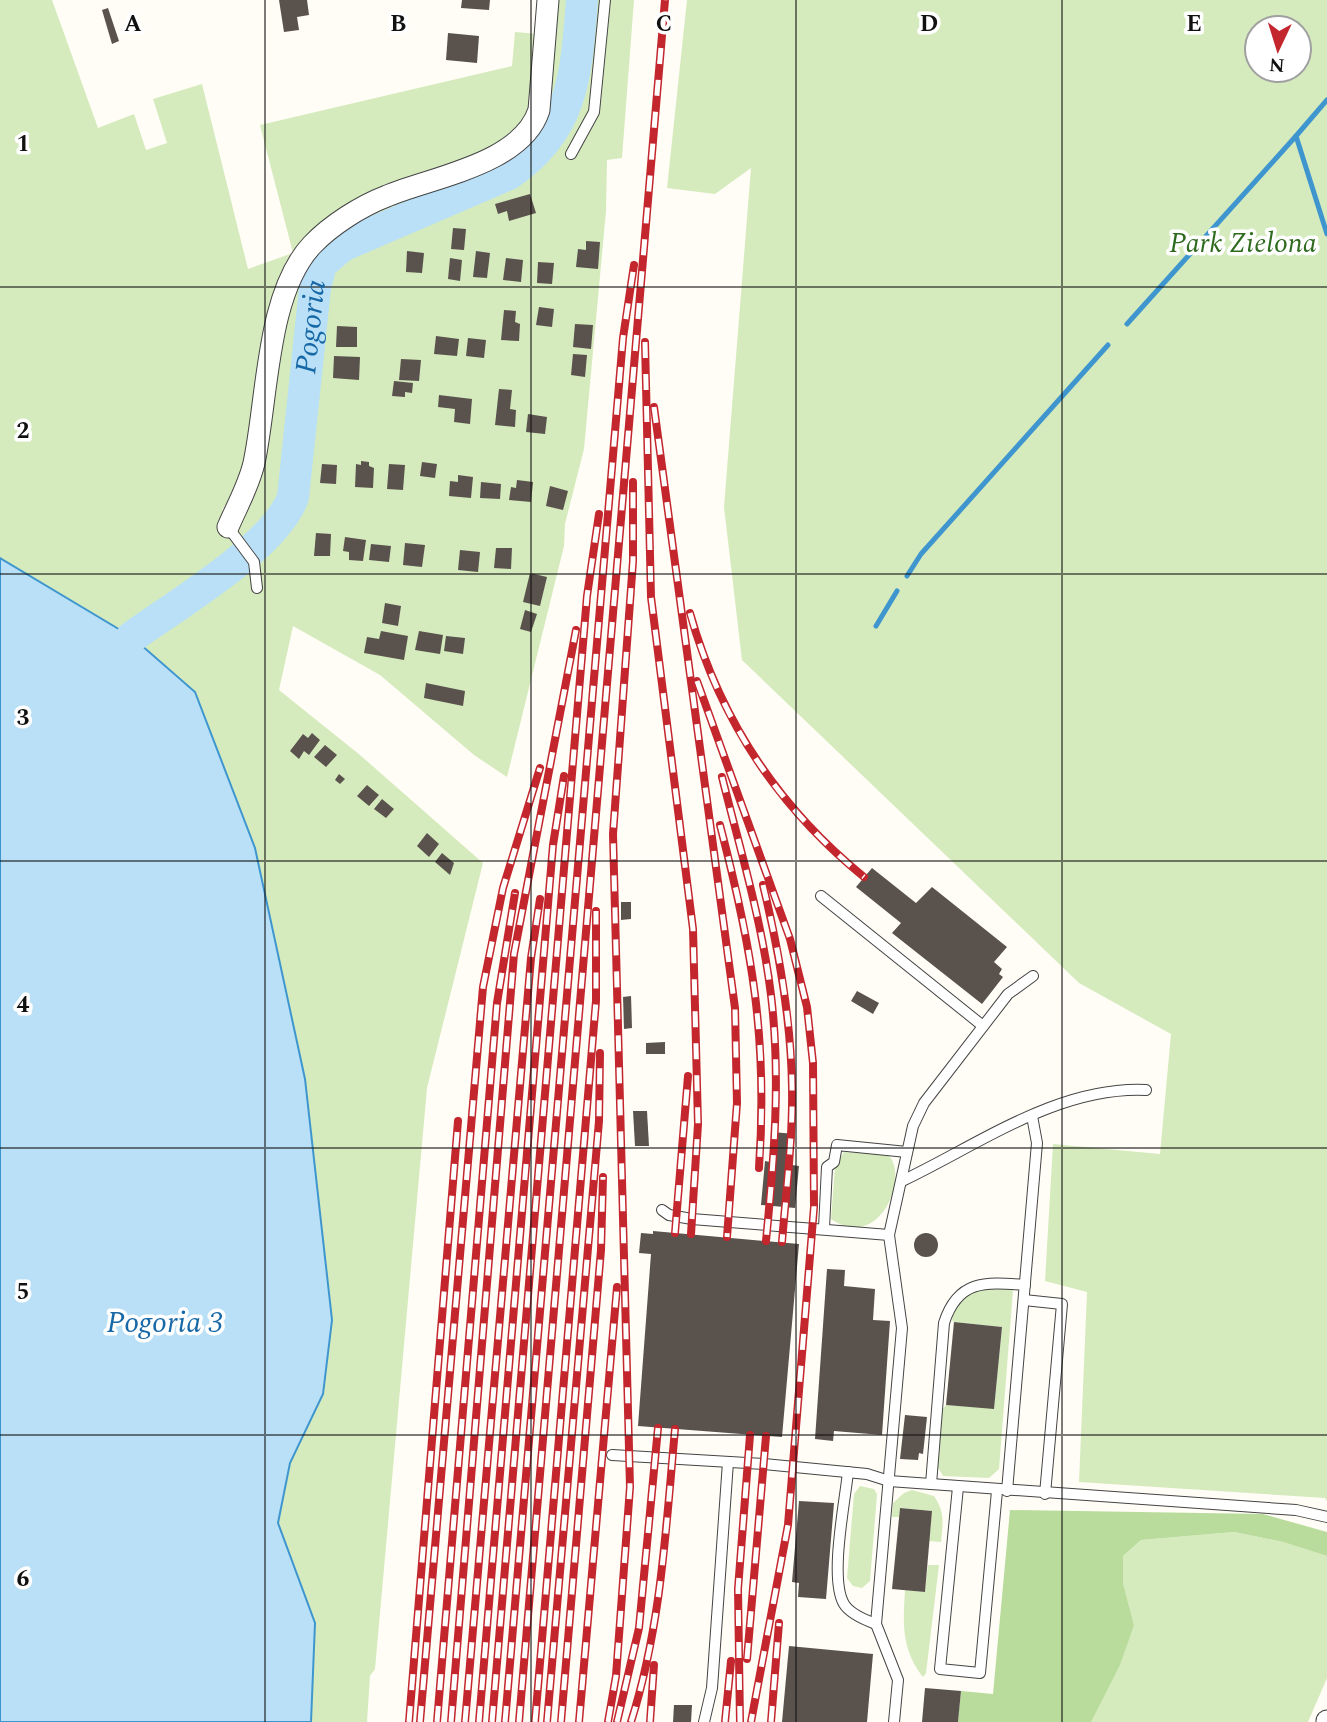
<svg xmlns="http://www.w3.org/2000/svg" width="1327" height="1722" font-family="Spectral,serif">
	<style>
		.green { fill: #d5ebbd; fill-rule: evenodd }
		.forest { fill: #b9dc9c }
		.water { fill: #b9e0f7; stroke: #3f96cf; stroke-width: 2 }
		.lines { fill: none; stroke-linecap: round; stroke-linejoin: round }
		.stream { stroke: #3f96cf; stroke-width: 5 }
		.river { stroke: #b9e0f7; stroke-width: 32 }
		.building { fill: #5a524d }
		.service-casing { stroke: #444; stroke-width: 12 }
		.minor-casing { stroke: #444; stroke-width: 23 }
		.service { stroke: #fff; stroke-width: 10 }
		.minor { stroke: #fff; stroke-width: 21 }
		.rail-casing { stroke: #c4262e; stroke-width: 8 }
		.rail { stroke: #fff; stroke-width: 5; stroke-dasharray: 16; stroke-linecap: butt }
		.grid { fill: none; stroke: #111; stroke-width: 2; stroke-opacity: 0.55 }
		.labels { text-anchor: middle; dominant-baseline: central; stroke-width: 7; stroke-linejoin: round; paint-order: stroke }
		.park-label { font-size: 28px; font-style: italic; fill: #2f6b1f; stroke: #fff }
		.water-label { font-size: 30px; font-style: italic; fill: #1768a6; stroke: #fff }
		.grid-label { font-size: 23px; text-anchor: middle; font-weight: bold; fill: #111; stroke: #fff; stroke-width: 7; stroke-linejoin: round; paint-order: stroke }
	</style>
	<rect width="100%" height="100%" fill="#fffdf5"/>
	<!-- green -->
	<g class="green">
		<path d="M0,0H52L98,128L134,114L146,150L167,143L153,99L202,84L248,269L293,253L260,125L512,66L515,32L538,34C536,58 539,91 531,113C515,156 412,176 373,194C345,208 316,226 297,251C257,303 262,402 245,466L235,490L222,510L239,520L260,470L289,298L310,259L328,240L377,207L492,166L536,134L548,105L556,0H634L622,158L607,160L606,211L584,449L565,524L564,546L507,777L474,755L380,675L293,626L279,690L360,755L483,863L427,1088L375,1669L370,1676L367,1722H0Z"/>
		<path d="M687,0H1327V1501L1325,1498L1079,1482L1087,1292L1045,1281L1053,1144L1160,1154L1171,1034L1079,983L742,660L724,507L751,168L715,194L667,188ZM1257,28H1299V70H1257Z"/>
		<path d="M844,1152L888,1155C910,1175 880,1253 831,1219L835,1167Z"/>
		<path d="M1010,1288L1013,1290L999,1469L989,1478L943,1476L936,1464L941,1411L946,1405L994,1408L1002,1327L954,1322L952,1320C960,1289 983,1289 1010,1288Z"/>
		<polygon points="860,1486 874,1489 877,1494 870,1581 862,1588 853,1586 847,1578 854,1494"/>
		<path d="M912,1490L934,1496C945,1512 943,1523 941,1542L929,1541L932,1511L900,1508L899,1517H892L893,1503L904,1493Z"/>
		<polygon points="1234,1532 1283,1542 1327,1556 1327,1678 1308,1722 1091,1722 1134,1625 1123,1583 1123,1556 1141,1540"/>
		<path d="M928,1565H939L926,1673L923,1677C901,1649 903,1623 905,1590L925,1592Z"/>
	</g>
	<!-- forest -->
	<polygon class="forest" points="1010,1510 1263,1514 1327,1532 1327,1556 1283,1542 1234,1532 1141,1540 1123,1556 1123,1583 1134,1625 1120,1665 1091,1722 958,1722 961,1691 993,1694"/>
	<!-- water -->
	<polygon class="water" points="0,558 132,637 195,692 255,848 305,1079 332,1320 323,1394 290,1463 278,1523 315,1623 311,1722 0,1722"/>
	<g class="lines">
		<!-- stream -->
		<g class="stream">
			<polyline points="1327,100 1296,136 1327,234"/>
			<polyline points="1127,324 1296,136"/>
			<polyline points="907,576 921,554 1108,345"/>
			<polyline points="876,626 897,591"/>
		</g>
		<!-- river -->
		<path class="river" id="s1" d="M132,637C176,605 276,546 293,497L315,288L321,264L342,246L509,174C575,129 576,73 582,0"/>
	</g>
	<!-- building -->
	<g class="building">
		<polygon points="279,0 307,0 309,15 297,17 299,30 284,32"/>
		<polygon points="462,0 490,0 489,10 461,8"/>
		<polygon points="108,8 119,41 112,44 102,10"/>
		<polygon points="448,33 479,36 477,63 446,60"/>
		<polygon points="530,194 536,213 509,221 507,211 498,214 495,204"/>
		<polygon points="453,228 466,229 464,250 451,249"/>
		<polygon points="586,241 600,242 598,269 576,267 578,249 586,250"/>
		<polygon points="407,251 424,253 422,273 406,272"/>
		<polygon points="476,251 490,253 487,278 473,277"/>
		<polygon points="450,258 462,260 460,281 448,279"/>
		<polygon points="506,258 523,260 521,282 503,280"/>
		<polygon points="538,262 554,263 552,284 537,283"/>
		<polygon points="539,307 554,309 552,327 536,325"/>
		<polygon points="504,310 516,311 515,322 520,324 519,341 501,340"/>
		<polygon points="575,324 593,325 591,349 573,347"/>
		<polygon points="337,326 357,327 357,347 336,347"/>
		<polygon points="436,336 459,339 457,356 434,354"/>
		<polygon points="468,338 486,340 484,358 466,356"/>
		<polygon points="573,354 587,355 585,377 571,375"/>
		<polygon points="334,356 360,357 359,380 333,378"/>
		<polygon points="401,359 421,360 419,381 399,380"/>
		<polygon points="394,381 413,383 412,393 405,392 405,397 392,396"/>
		<polygon points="499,389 512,390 510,409 516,410 515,427 495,425"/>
		<polygon points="439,395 472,399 470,424 454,422 455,409 438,407"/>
		<polygon points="528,414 547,417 545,434 526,432"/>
		<polygon points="361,461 369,462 369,466 374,468 373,488 355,487 356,464 361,465"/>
		<polygon points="422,462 437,464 435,478 420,476"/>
		<polygon points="322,464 337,465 336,484 320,483"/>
		<polygon points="389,464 405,465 403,490 387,489"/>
		<polygon points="458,475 473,477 471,498 449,496 450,481 458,482"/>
		<polygon points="517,480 533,482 531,502 509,500 511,487 516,488"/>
		<polygon points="481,482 501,484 500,499 480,498"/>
		<polygon points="550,486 568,491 563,510 546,506"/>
		<polygon points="316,533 331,534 330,556 314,556"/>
		<polygon points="345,537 366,540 363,561 349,560 349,552 343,551"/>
		<polygon points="405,543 425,545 422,567 403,565"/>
		<polygon points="371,544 391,546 389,562 369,560"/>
		<polygon points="496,548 512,548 511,569 494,568"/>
		<polygon points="460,550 480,552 478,572 458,570"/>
		<polygon points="530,573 547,577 540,606 523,602"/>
		<polygon points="385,603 401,606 398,626 382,623"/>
		<polygon points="525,610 537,614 531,632 520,629"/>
		<polygon points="381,631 408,636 404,660 364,653 367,637 379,639"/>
		<polygon points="419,631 443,635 440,654 415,650"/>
		<polygon points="446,636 465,638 463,654 444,651"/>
		<polygon points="426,683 465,691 463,706 424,698"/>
		<polygon points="312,733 320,740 309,755 304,751 299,759 290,751 303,734 308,738"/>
		<polygon points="325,745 337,755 326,767 314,757"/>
		<polygon points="339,774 345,779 340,784 335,780"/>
		<polygon points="367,785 379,795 369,806 357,796"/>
		<polygon points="382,799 394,809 386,818 374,809"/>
		<polygon points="427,833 439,844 429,857 417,846"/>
		<polygon points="442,853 454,863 450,875 435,862"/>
		<polygon points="872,868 916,903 932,887 1007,947 994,962 1002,969 999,974 1003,977 982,1004 892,933 901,923 856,887"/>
		<polygon points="621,902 631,902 631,919 621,920"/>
		<polygon points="857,991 879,1003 873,1014 851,1001"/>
		<polygon points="631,996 632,1028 624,1029 623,997"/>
		<polygon points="665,1042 665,1054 646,1054 646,1043"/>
		<polygon points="633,1111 647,1111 649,1146 635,1146"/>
		<polygon points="772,1132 795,1134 792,1165 799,1166 795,1208 761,1205 765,1161 770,1162"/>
		<polygon points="653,1231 799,1244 782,1437 638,1426 651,1254 639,1253 641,1233 653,1234"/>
		<circle cx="926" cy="1245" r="12"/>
		<polygon points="827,1269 845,1270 844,1286 875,1289 873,1320 890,1321 882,1435 834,1431 833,1441 815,1439"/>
		<polygon points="954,1322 1002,1327 994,1409 946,1405"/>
		<polygon points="905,1415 927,1417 923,1454 919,1453 918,1460 900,1459"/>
		<polygon points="799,1501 834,1503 826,1599 798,1597 799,1583 792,1582"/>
		<polygon points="900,1508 932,1511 925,1592 892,1589"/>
		<polygon points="789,1646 873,1654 867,1722 782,1722"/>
		<polygon points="925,1688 961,1691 958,1722 922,1722"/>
		<polygon points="674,1705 692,1705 691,1722 673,1722"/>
	</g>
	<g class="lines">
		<!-- service casing -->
		<g class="service-casing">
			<g id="service">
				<polyline points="571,154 594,112 605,0"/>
				<polyline points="228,527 254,562 257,588"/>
				<polyline points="821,896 983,1026"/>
				<path d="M902,1181C978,1145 1058,1086 1146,1090"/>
				<polyline points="662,1210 669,1215 692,1219 889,1235 902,1328 876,1624 898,1680 894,1722"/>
				<polyline points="824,1228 827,1167 834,1162 837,1145 907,1152"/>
				<polyline points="889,1235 913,1126 924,1103 1008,994 1033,976"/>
				<polyline points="1024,1300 1062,1304 1045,1494"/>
				<polyline points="612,1455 764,1464 867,1474 889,1481 1296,1510 1327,1517"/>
				<path d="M848,1472C845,1502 829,1579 844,1604C850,1614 865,1620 876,1624"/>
				<path d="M931,1484L944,1323C958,1279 986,1282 1025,1285"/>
				<polyline points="958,1487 940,1669 980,1673 997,1491"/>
				<polyline points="1007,1491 1037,1143 1032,1116"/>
				<polyline points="704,1722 712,1688 728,1462"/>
			</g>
		</g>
		<!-- minor casing -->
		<g class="minor-casing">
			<g id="minor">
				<path d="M228,527C237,506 249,485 254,463C268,398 266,294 312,245C331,225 361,206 387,196C432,177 522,164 539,110L548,0"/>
				<polyline points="1327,1722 1327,1721"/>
			</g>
		</g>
		<!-- service -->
		<use href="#service" class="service"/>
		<!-- minor -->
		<use href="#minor" class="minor"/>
		<!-- rail casing -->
		<g class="rail-casing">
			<g id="rail">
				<polyline points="645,342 651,597 693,929 698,1124 691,1234"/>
				<polyline points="654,407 735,1008 737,1103 727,1237"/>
				<path d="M690,613C720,720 778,807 864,877"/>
				<polyline points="697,681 790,939 807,1007 813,1063 814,1207 788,1525 751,1722"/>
				<path d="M722,777C740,849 762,921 771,995C781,1078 774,1159 766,1241"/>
				<path d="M720,825C752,948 768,1039 759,1168"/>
				<path d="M763,885C779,951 791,1018 792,1087C793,1139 786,1191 782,1242"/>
				<polyline points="675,1233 688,1076"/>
				<polyline points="747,1659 766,1436"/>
				<polyline points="409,1722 458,1121"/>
				<polyline points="420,1722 483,987 503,888 540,768"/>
				<polyline points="437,1722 497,1003 515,893"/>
				<polyline points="451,1722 514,954 576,630"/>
				<polyline points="465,1722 531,958 540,899"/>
				<polyline points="479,1722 553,845 564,776"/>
				<polyline points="492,1722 587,596 599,514"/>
				<polyline points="505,1722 623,338 634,265"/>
				<polyline points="519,1722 665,0"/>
				<polyline points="535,1722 596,1001 596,911"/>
				<polyline points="547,1722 599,1121 600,1053"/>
				<polyline points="561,1722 601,1250 603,1177"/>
				<polyline points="579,1722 617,1287"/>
				<polyline points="608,1722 616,1676 630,1487 613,834 633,561 633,482"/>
				<polyline points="617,1722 639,1628 658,1428"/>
				<path d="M631,1722C661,1627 666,1528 675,1429"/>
				<polyline points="650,1722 654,1665"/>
				<polyline points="725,1722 731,1661"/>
				<polyline points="740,1722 738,1589 750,1435"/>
				<polyline points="771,1722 779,1623"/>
			</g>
		</g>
		<!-- rail -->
		<use href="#rail" class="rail"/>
	</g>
	<!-- grid -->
	<path class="grid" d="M265,0V1722M531,0V1722M796,0V1722M1062,0V1722M0,287H1327M0,574H1327M0,861H1327M0,1148H1327M0,1435H1327"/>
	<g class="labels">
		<!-- park labels -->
		<g class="park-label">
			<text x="1243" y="243">Park Zielona</text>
		</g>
		<!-- water labels -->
		<g class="water-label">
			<text stroke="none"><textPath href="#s1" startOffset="387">Pogoria</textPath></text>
			<text x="165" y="1323">Pogoria 3</text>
		</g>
	</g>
	<g class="grid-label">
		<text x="133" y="31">A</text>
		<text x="398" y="31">B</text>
		<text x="664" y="31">C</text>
		<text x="929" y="31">D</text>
		<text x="1194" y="31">E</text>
		<text x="23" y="151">1</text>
		<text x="23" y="438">2</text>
		<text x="23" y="725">3</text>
		<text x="23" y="1012">4</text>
		<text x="23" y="1299">5</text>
		<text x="23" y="1586">6</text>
	</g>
	<!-- north arrow -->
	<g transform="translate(1278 49) rotate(184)"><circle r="33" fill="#ffffff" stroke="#a0a0a0" stroke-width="2"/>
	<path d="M0-5L12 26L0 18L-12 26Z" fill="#c4262e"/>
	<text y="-10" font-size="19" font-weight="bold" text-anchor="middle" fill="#111111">N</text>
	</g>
</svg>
